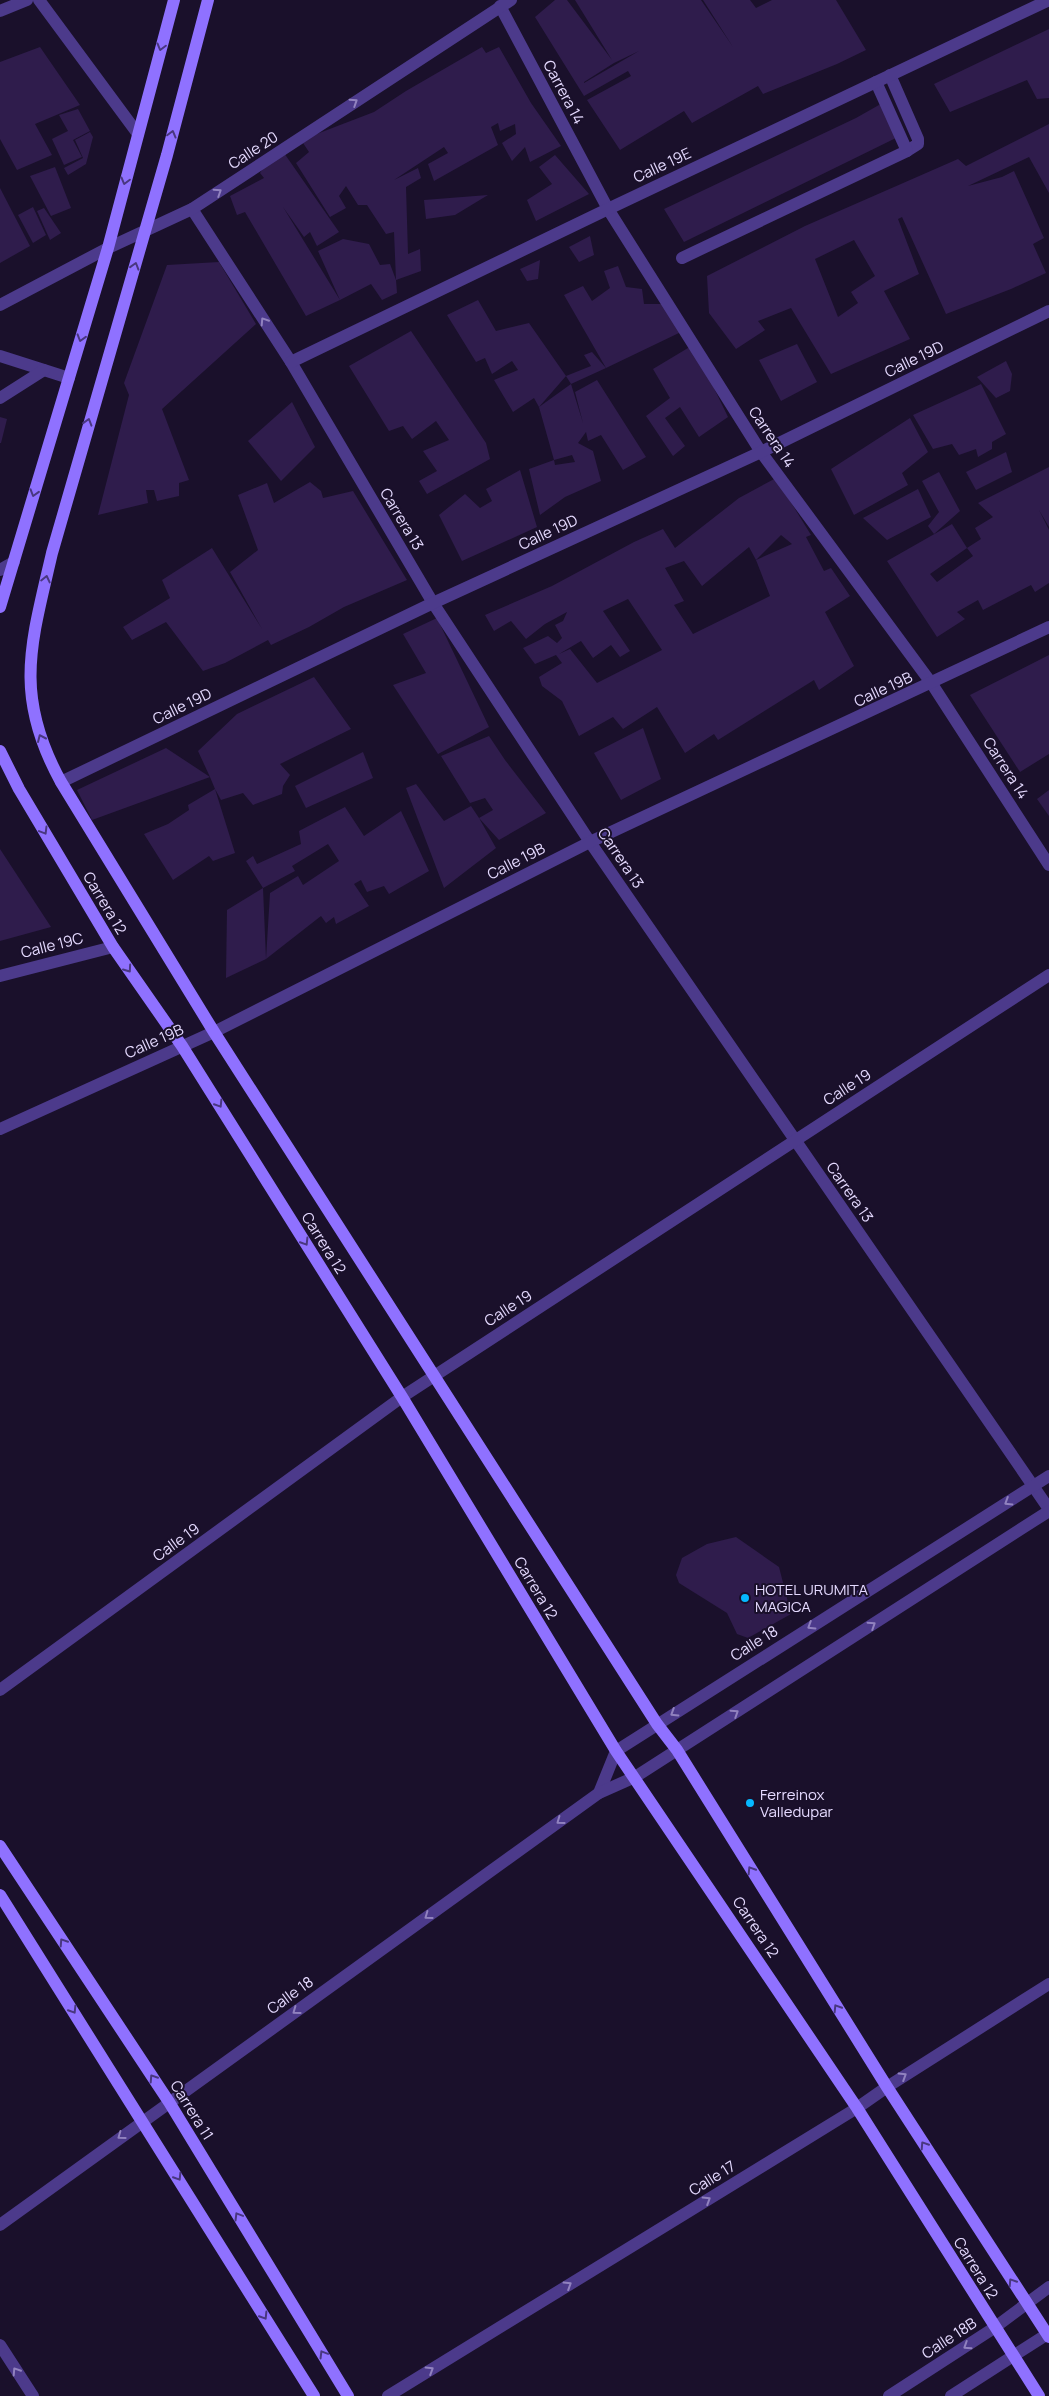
<svg xmlns="http://www.w3.org/2000/svg" width="1049" height="2396" font-family="Manrope,sans-serif">
	<style>
		.building { fill: #2f1c4c; fill-rule: evenodd }
		.lines { fill: none; stroke-linecap: round; stroke-linejoin: round }
		.lane { stroke: #4c3a8b; stroke-width: 12 }
		.street { stroke: #4c3a8b; stroke-width: 12 }
		.secondary { stroke: #8f71ff; stroke-width: 12 }
		.oneway { stroke: #493780 }
		.oneway2 { stroke: #9182bf }
		.poi-dot { fill: #06b8ff; stroke: #1a102b; stroke-width: 2 }
		.labels { text-anchor: middle; dominant-baseline: central; stroke-width: 4; stroke-linejoin: round; paint-order: stroke }
		.street-label { font-size: 15px; fill: #e5daff; stroke: #1a102b }
		.poi-label { font-size: 15px; fill: #e5daff; stroke: #1a102b; text-anchor: start }
	</style>
	<rect width="100%" height="100%" fill="#1a102b"/>
	<!-- building -->
	<g class="building">
		<path d="M555,0H567L612,60L575,0H701L733,47L703,0H750L756,8L772,0H836L866,50L837,64L763,94L758,86L692,123L684,111L620,150L587,100L631,76L628,71L584,96L535,17ZM639,51L584,83V82L614,63Z"/>
		<polygon points="1049,29 1049,98 1037,99 1027,80 950,112 934,84"/>
		<polygon points="40,47 80,105 35,124 52,155 17,170 0,139 0,62"/>
		<polygon points="482,47 486,53 499,47 531,103 561,146 530,162 525,147 512,161 502,143 516,134 515,124 500,131 498,123 491,127 498,145 434,181 428,164 448,153 444,147 394,180 418,168 421,178 406,187 408,254 420,249 421,271 396,280 394,232 386,234 367,205 358,205 346,186 339,196 346,208 330,217 296,163 309,152 301,140 374,112 406,91"/>
		<polygon points="886,101 900,136 684,242 664,209 856,118"/>
		<polygon points="78,109 90,131 73,140 82,157 64,165 52,139 68,131 59,115"/>
		<path d="M1049,124V193L1029,157L968,186L1002,177L1014,171L1044,238L1033,244L1046,273L1011,289L946,314L902,217L898,219L919,274L884,291L910,339L831,374L791,308L758,321L765,330L736,349L709,313L707,276L805,226L958,159L966,166ZM854,240L875,276L851,292L858,303L838,317L815,259Z"/>
		<polygon points="90,132 93,137 86,164 68,175 64,168 83,158 75,140"/>
		<polygon points="284,153 339,232 317,246 310,232 304,237 283,207 340,300 318,251 343,239 369,244 380,265 390,264 396,280 397,293 382,300 371,284 340,300 306,316 245,212 237,215 230,196 264,178 260,173 269,159"/>
		<polygon points="555,155 589,194 536,221 527,200 552,184 539,167"/>
		<polygon points="55,167 71,208 51,216 30,176"/>
		<polygon points="0,188 30,246 0,263"/>
		<polygon points="488,195 455,215 426,219 424,200"/>
		<polygon points="33,207 46,235 33,243 18,215"/>
		<polygon points="44,208 61,233 50,240 37,211"/>
		<polygon points="590,236 594,255 579,262 569,247"/>
		<polygon points="540,260 538,279 527,281 520,269"/>
		<polygon points="219,262 256,324 162,409 189,480 179,483 179,496 157,501 154,490 146,490 148,503 98,515 129,395 124,383 167,265"/>
		<polygon points="618,266 626,287 642,289 644,304 662,304 681,332 606,368 564,295 583,286 592,301 610,288 604,271"/>
		<path d="M478,300L496,331L529,323L566,376L539,407L571,384L566,376L591,366L584,355L592,352L606,368L571,384L583,423L575,392L597,380L646,457L623,470L601,435L588,441L586,432L578,443L593,451L601,481L565,497L540,515L529,469L554,460L539,407L534,398L513,412L494,380L518,370L512,361L492,374L485,358L476,362L447,315ZM572,455L575,462L555,465L554,460Z"/>
		<polygon points="411,331 486,443 490,459 427,494 419,481 437,471 423,451 449,440 436,421 412,439 403,426 389,431 349,366"/>
		<polygon points="797,344 817,382 781,401 759,360"/>
		<polygon points="693,345 728,417 699,437 680,407 665,418 685,446 673,456 646,416 670,398 653,369"/>
		<polygon points="1006,361 1012,374 1010,391 996,398 977,377"/>
		<polygon points="981,384 1006,434 992,442 992,449 978,457 976,449 959,455 952,444 933,449 913,415"/>
		<polygon points="292,402 315,447 281,481 248,441"/>
		<polygon points="0,417 7,419 1,443 0,443"/>
		<polygon points="910,418 928,452 902,473 908,485 854,515 831,469"/>
		<polygon points="1006,452 1012,472 976,490 966,472"/>
		<path d="M1049,467V527L1039,510L1049,530V583L1035,592L1031,585L983,610L978,600L957,612L965,619L937,637L887,561L952,524L967,548L981,539L975,528L993,517L978,503ZM967,548L973,556L937,582L930,574Z"/>
		<polygon points="520,470 537,527 462,561 439,515 465,494 480,508 492,501 486,489"/>
		<polygon points="939,472 960,511 934,534 928,526 939,512 922,481"/>
		<path d="M776,478L811,535L806,537L824,571L831,568L850,596L825,612L854,666L819,690L814,680L718,740L714,734L685,753L657,707L623,729L613,717L579,736L562,701L542,686L539,677L562,663L556,655L535,664L523,648L548,636L557,643L562,638L555,625L563,621L567,612L545,624L526,639L511,621L494,631L485,615L552,586L634,542L663,529L675,548L739,498ZM781,535L792,544L756,560L770,596L693,634L674,605L684,601L665,568L684,561L702,586L749,547L756,560ZM628,599L662,650L597,683L570,649L559,654L581,641L593,658L611,645L620,657L630,651L603,611Z"/>
		<polygon points="310,482 321,491 323,498 353,491 407,580 344,607 309,627 271,645 268,640 225,663 203,671 166,622 132,640 123,627 170,598 162,580 212,548 262,629 230,572 258,550 238,495 267,483 274,503"/>
		<polygon points="918,489 931,517 887,540 863,518"/>
		<polygon points="437,618 489,727 438,754 393,685 426,673 403,634"/>
		<polygon points="1049,655 1049,754 1020,772 970,695"/>
		<polygon points="314,677 351,729 280,764 290,775 283,786 282,794 253,805 243,793 221,800 215,789 235,853 213,861 209,856 173,880 144,834 168,824 189,810 188,805 215,789 210,777 92,820 77,790 166,748 210,777 198,751 237,714"/>
		<polygon points="643,728 661,779 621,800 594,753"/>
		<polygon points="489,736 505,760 546,813 499,840 479,818 496,848 444,888 406,788 416,784 444,821 471,806 479,818 493,810 485,798 470,803 441,756"/>
		<polygon points="363,752 373,778 306,808 295,786"/>
		<polygon points="1049,790 1049,816 1037,799"/>
		<polygon points="345,807 364,836 401,811 429,871 389,894 384,886 367,892 361,880 354,884 369,906 336,924 334,917 326,923 321,916 266,959 270,893 298,876 303,885 339,861 328,844 292,866 295,871 263,888 246,861 253,856 257,864 301,844 299,831"/>
		<polygon points="0,849 51,927 0,941"/>
		<polygon points="263,888 266,959 226,978 227,910"/>
		<polygon points="736,1537 779,1567 791,1614 748,1638 737,1634 727,1613 679,1583 676,1575 682,1558 707,1544"/>
	</g>
	<g class="lines">
		<!-- lane -->
		<g class="lane">
			<polyline points="890,75 918,139 918,144 907,151"/>
			<polyline points="682,258 907,151 876,82"/>
			<polyline points="0,356 69,378"/>
			<polyline points="0,398 44,370"/>
		</g>
		<!-- street -->
		<g class="street">
			<polyline points="39,0 138,134"/>
			<polyline points="500,6 608,209 761,452 932,684 1049,865"/>
			<polyline points="0,11 27,0"/>
			<polyline points="192,209 291,362 433,603 590,842 1049,1509"/>
			<polyline points="0,305 108,248 192,209 511,0"/>
			<polyline points="291,362 608,209 1049,0"/>
			<polyline points="0,570 14,562"/>
			<polyline points="61,782 433,603 761,452 1049,311"/>
			<polyline points="0,976 113,947"/>
			<polyline points="0,1129 214,1032 590,842 1049,627"/>
			<polyline points="0,1690 402,1397 1049,975"/>
			<polyline points="599,1793 616,1751 1049,1476"/>
			<polyline points="0,2225 599,1793 635,1777 1049,1511"/>
			<polyline points="0,2345 33,2396"/>
			<polyline points="388,2396 857,2108 887,2087 1049,1984"/>
			<polyline points="889,2396 994,2328 1049,2287"/>
			<polyline points="951,2396 1049,2333"/>
		</g>
		<!-- secondary -->
		<g class="secondary">
			<path d="M208,0L167,155L52,553C31,644 13,695 61,782L214,1032L657,1724L677,1750L887,2087L1049,2337"/>
			<polyline points="0,607 108,248 174,0"/>
			<polyline points="0,751 19,789 113,947 182,1046 402,1397 616,1751 857,2108 1039,2396"/>
			<polyline points="0,1846 169,2102 348,2396"/>
			<polyline points="0,1895 314,2396"/>
		</g>
	</g>
	<!-- one-way arrows -->
	<defs><path id="oneway-chevron" d="M-2-3.5L2.5 0L-2 3.5" fill="none" stroke-width="1.6" stroke-linecap="round" stroke-linejoin="round" transform="scale(1.25)"/></defs>
	<g class="oneway">
		<use href="#oneway-chevron" transform="translate(161 47) rotate(105)"/>
		<use href="#oneway-chevron" transform="translate(172 134) rotate(-75)"/>
		<use href="#oneway-chevron" transform="translate(125 181) rotate(105)"/>
		<use href="#oneway-chevron" transform="translate(135 266) rotate(-73)"/>
		<use href="#oneway-chevron" transform="translate(81 338) rotate(107)"/>
		<use href="#oneway-chevron" transform="translate(88 422) rotate(-73)"/>
		<use href="#oneway-chevron" transform="translate(34 493) rotate(107)"/>
		<use href="#oneway-chevron" transform="translate(46 579) rotate(-77)"/>
		<use href="#oneway-chevron" transform="translate(41 738) rotate(-114)"/>
		<use href="#oneway-chevron" transform="translate(44 831) rotate(59)"/>
		<use href="#oneway-chevron" transform="translate(128 969) rotate(55)"/>
		<use href="#oneway-chevron" transform="translate(219 1104) rotate(58)"/>
		<use href="#oneway-chevron" transform="translate(305 1242) rotate(58)"/>
		<use href="#oneway-chevron" transform="translate(751 1870) rotate(-122)"/>
		<use href="#oneway-chevron" transform="translate(63 1942) rotate(-123)"/>
		<use href="#oneway-chevron" transform="translate(837 2008) rotate(-122)"/>
		<use href="#oneway-chevron" transform="translate(73 2010) rotate(58)"/>
		<use href="#oneway-chevron" transform="translate(153 2078) rotate(-123)"/>
		<use href="#oneway-chevron" transform="translate(924 2145) rotate(-123)"/>
		<use href="#oneway-chevron" transform="translate(178 2177) rotate(58)"/>
		<use href="#oneway-chevron" transform="translate(238 2216) rotate(-121)"/>
		<use href="#oneway-chevron" transform="translate(1012 2282) rotate(-123)"/>
		<use href="#oneway-chevron" transform="translate(264 2316) rotate(58)"/>
		<use href="#oneway-chevron" transform="translate(323 2354) rotate(-121)"/>
	</g>
	<g class="oneway2">
		<use href="#oneway-chevron" transform="translate(354 102) rotate(-33)"/>
		<use href="#oneway-chevron" transform="translate(218 192) rotate(-33)"/>
		<use href="#oneway-chevron" transform="translate(264 321) rotate(-123)"/>
		<use href="#oneway-chevron" transform="translate(1008 1502) rotate(148)"/>
		<use href="#oneway-chevron" transform="translate(872 1625) rotate(-33)"/>
		<use href="#oneway-chevron" transform="translate(811 1626) rotate(148)"/>
		<use href="#oneway-chevron" transform="translate(674 1713) rotate(148)"/>
		<use href="#oneway-chevron" transform="translate(735 1713) rotate(-33)"/>
		<use href="#oneway-chevron" transform="translate(560 1821) rotate(144)"/>
		<use href="#oneway-chevron" transform="translate(428 1916) rotate(144)"/>
		<use href="#oneway-chevron" transform="translate(296 2011) rotate(144)"/>
		<use href="#oneway-chevron" transform="translate(903 2076) rotate(-32)"/>
		<use href="#oneway-chevron" transform="translate(121 2136) rotate(144)"/>
		<use href="#oneway-chevron" transform="translate(707 2200) rotate(-32)"/>
		<use href="#oneway-chevron" transform="translate(568 2285) rotate(-32)"/>
		<use href="#oneway-chevron" transform="translate(967 2346) rotate(147)"/>
		<use href="#oneway-chevron" transform="translate(430 2370) rotate(-32)"/>
		<use href="#oneway-chevron" transform="translate(16 2371) rotate(-123)"/>
	</g>
	<!-- markers -->
	<g class="poi-dot">
		<circle cx="745" cy="1598" r="5"/>
		<circle cx="750" cy="1803" r="5"/>
	</g>
	<g class="labels">
		<!-- street labels -->
		<g class="street-label">
			<text transform="translate(564 92) rotate(62)">Carrera 14</text>
			<text transform="translate(253 150) rotate(-33)">Calle 20</text>
			<text transform="translate(662 165) rotate(-25)">Calle 19E</text>
			<text transform="translate(914 359) rotate(-26)">Calle 19D</text>
			<text transform="translate(772 437) rotate(56)">Carrera 14</text>
			<text transform="translate(402 519) rotate(59)">Carrera 13</text>
			<text transform="translate(548 532) rotate(-25)">Calle 19D</text>
			<text transform="translate(883 689) rotate(-25)">Calle 19B</text>
			<text transform="translate(182 706) rotate(-26)">Calle 19D</text>
			<text transform="translate(1006 768) rotate(57)">Carrera 14</text>
			<text transform="translate(621 858) rotate(56)">Carrera 13</text>
			<text transform="translate(516 861) rotate(-27)">Calle 19B</text>
			<text transform="translate(105 903) rotate(59)">Carrera 12</text>
			<text transform="translate(52 945) rotate(-14)">Calle 19C</text>
			<text transform="translate(154 1041) rotate(-24)">Calle 19B</text>
			<text transform="translate(847 1087) rotate(-33)">Calle 19</text>
			<text transform="translate(850 1192) rotate(55)">Carrera 13</text>
			<text transform="translate(324 1243) rotate(58)">Carrera 12</text>
			<text transform="translate(508 1308) rotate(-33)">Calle 19</text>
			<text transform="translate(176 1542) rotate(-36)">Calle 19</text>
			<text transform="translate(536 1588) rotate(59)">Carrera 12</text>
			<text transform="translate(754 1643) rotate(-32)">Calle 18</text>
			<text transform="translate(756 1927) rotate(56)">Carrera 12</text>
			<text transform="translate(290 1995) rotate(-36)">Calle 18</text>
			<text transform="translate(192 2110) rotate(58)">Carrera 11</text>
			<text transform="translate(712 2178) rotate(-32)">Calle 17</text>
			<text transform="translate(976 2268) rotate(58)">Carrera 12</text>
			<text transform="translate(949 2338) rotate(-33)">Calle 18B</text>
		</g>
		<!-- poi labels -->
		<g class="poi-label">
			<text x="755" y="1589">HOTEL URUMITA<tspan x="755" dy="17">MAGICA</tspan></text>
			<text x="760" y="1794">Ferreinox<tspan x="760" dy="17">Valledupar</tspan></text>
		</g>
	</g>
</svg>
